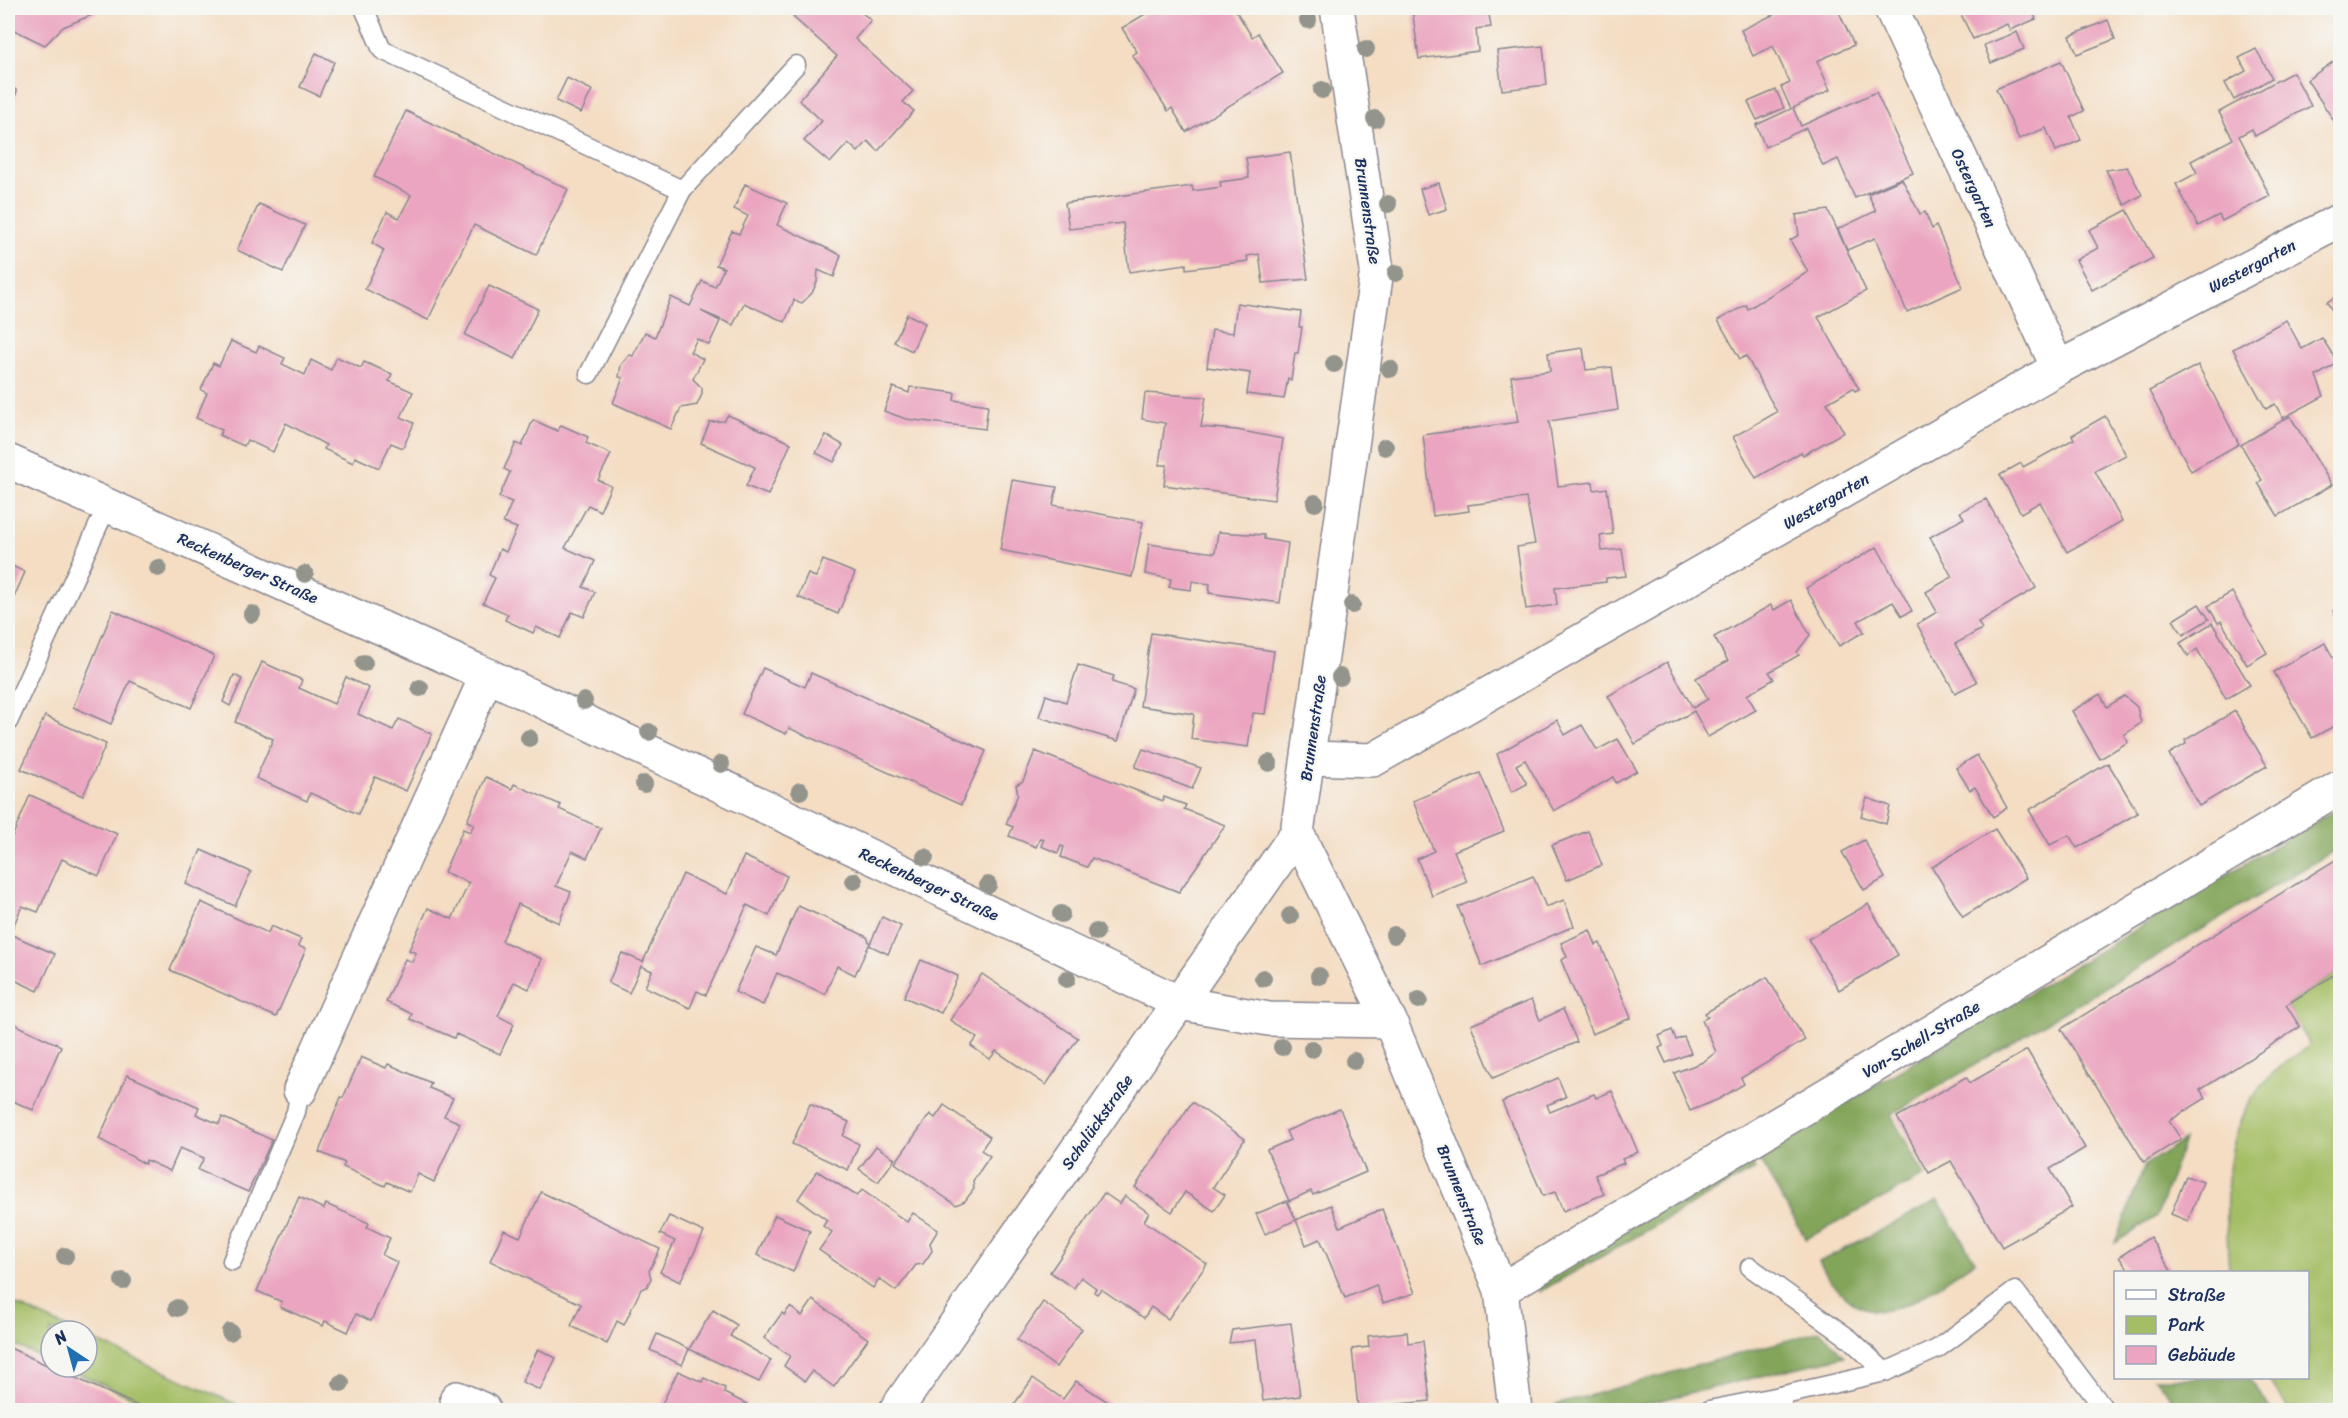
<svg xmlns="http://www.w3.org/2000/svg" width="2348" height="1418" font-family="Sriracha,sans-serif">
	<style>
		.green { fill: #a4be65; stroke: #607662; stroke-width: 1.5 }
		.forest { fill: #83a55a; stroke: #4f6a5c; stroke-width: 1.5 }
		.building { fill: #eba5c0 }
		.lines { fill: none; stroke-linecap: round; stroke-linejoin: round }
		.lane-casing { stroke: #888690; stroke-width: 21 }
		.street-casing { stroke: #888690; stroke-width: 36 }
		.lane { stroke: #fff; stroke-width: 18 }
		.street { stroke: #fff; stroke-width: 33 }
		.tree { fill: #93958d }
		.labels { text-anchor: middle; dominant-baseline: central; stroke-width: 4.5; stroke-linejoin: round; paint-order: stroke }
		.street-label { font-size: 16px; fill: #1b2f5e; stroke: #f6f6f2 }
	</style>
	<rect width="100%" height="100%" fill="#f6f6f2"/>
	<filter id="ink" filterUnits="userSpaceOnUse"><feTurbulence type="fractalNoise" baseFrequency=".0167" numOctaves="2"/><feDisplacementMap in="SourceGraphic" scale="12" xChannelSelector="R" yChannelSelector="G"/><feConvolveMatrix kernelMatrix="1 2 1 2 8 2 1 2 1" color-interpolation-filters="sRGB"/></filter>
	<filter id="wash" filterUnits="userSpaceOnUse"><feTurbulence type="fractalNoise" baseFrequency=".008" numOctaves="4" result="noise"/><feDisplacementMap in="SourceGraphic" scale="24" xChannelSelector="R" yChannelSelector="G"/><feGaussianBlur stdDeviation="1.35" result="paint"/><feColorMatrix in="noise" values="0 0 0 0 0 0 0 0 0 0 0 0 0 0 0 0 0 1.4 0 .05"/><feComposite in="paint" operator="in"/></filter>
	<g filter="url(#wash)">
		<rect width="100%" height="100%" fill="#f4ddc3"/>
		<!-- green -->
		<g class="green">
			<path d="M2340,971V1410H2289L2268,1378H2308V1272H2229C2226,1212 2220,1142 2258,1090C2272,1071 2292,1058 2310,1045L2286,1005Z"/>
			<polygon points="8,1301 74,1331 51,1331 51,1362 8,1342"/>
			<polygon points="87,1337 249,1410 160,1410 63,1367 87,1367"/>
		</g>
		<!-- forest -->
		<g class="forest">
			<polygon points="2340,807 2340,847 1891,1115 1925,1176 1806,1239 1757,1156"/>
			<polygon points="2184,1140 2157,1216 2115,1243 2145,1165"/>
			<polygon points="1748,1156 1755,1169 1539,1292 1537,1281"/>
			<path d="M1938,1200L1975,1261C1913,1301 1868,1349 1819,1262Z"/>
			<polygon points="1820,1331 1845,1356 1620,1410 1555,1410 1555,1405"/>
			<polygon points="2154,1378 2250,1378 2271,1410 2182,1410"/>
		</g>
		<g id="blocks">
			<!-- building -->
			<g class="building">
				<polygon points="12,8 101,8 94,14 63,27 45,45 8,27 8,18"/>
				<polygon points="807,8 856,8 871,20 855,39 913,91 903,102 914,111 878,151 868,141 858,152 848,143 830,163 804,141 822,121 799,100 837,56 793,17"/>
				<polygon points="1155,8 1241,8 1236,11 1252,37 1258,33 1283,73 1186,132 1172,108 1168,111 1135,59 1132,55 1137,52 1122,28"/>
				<polygon points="1412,8 1488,8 1491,27 1476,29 1478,51 1419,59"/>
				<polygon points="1774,8 1837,8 1854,45 1817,61 1830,90 1793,108 1801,126 1876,92 1913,173 1855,198 1838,159 1823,166 1806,128 1765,147 1756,125 1791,109 1781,87 1790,83 1773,46 1753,56 1741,30 1777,13"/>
				<polygon points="1958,8 2031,8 2036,19 2010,30 2007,24 1973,39"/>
				<polygon points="2108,20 2115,39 2077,54 2070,36"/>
				<polygon points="2017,32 2024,49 1991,63 1984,45"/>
				<polygon points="1543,46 1547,85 1502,90 1497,51"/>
				<polygon points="2256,49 2272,78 2234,100 2225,83 2246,71 2239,58"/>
				<polygon points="316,53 334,62 319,96 300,87"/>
				<polygon points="2340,57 2340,130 2307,80"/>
				<polygon points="2061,61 2084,111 2071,117 2081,140 2056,151 2046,128 2019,139 1996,89"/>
				<polygon points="2293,72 2311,106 2255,136 2252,129 2239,136 2270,196 2222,221 2219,215 2198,226 2176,184 2197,173 2191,161 2233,139 2219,112"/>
				<polygon points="567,78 592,90 581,113 556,101"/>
				<polygon points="8,83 17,91 8,117"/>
				<polygon points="1776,90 1784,108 1757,120 1748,102"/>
				<polygon points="406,111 568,189 536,255 474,225 428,320 365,289 384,250 372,243 387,212 399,218 411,195 374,177"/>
				<polygon points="1290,152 1308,279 1263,283 1259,254 1247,256 1248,261 1186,269 1186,264 1129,272 1123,223 1069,229 1065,203 1192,186 1193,191 1221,187 1220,182 1249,178 1246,158"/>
				<polygon points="2127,167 2142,195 2125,205 2106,170"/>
				<polygon points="1902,179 1920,214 1925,212 1932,229 1936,226 1963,287 1907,312 1875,238 1847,250 1838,229 1876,211 1868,194"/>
				<polygon points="1439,183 1447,209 1428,215 1420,189"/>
				<polygon points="745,184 787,203 777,225 841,255 834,277 818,270 817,282 812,293 802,303 794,300 785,322 744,303 733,325 701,311 720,321 709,345 697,339 690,352 703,359 693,379 702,388 702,394 697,405 681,408 671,429 613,403 623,378 619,377 621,365 629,355 633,356 645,332 655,337 671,297 690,306 702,281 715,287 724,268 716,265 732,231 739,234 748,216 734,209"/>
				<polygon points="259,204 305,225 283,272 237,250"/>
				<polygon points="1828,210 1866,291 1818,317 1859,389 1855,391 1853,388 1827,403 1844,432 1803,455 1801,452 1756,478 1733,437 1777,412 1746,356 1740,359 1718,320 1746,305 1748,309 1808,272 1790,240 1799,235 1796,215"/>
				<polygon points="2127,210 2153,258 2092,290 2076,260 2098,248 2089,230"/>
				<polygon points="489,286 538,309 515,359 465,335"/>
				<polygon points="2340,294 2340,324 2327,302"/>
				<polygon points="1237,303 1301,312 1299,327 1302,327 1298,353 1295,353 1291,380 1288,378 1284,399 1247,394 1250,373 1207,367 1212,330 1233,333"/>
				<polygon points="907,314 925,323 912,351 894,342"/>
				<polygon points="2286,320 2302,349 2322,338 2338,363 2316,376 2324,396 2283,418 2275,404 2266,409 2233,349"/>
				<polygon points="231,341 256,352 259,346 285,358 282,364 305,375 311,360 331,370 337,357 361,368 364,362 392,374 389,381 413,392 401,417 414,423 403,448 391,443 379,468 355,457 353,463 324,449 326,445 286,423 273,452 247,440 244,446 219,435 222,430 196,418 207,393 201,390 213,363 219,366"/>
				<polygon points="1583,348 1586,370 1612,367 1618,410 1549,421 1558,486 1593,482 1594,490 1607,488 1613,534 1600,536 1602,551 1622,549 1626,576 1606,578 1606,582 1555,588 1557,605 1526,609 1517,547 1535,544 1526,498 1468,505 1469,511 1433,516 1423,435 1518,422 1511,376 1550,371 1548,353"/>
				<polygon points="2198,365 2239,444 2191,471 2149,391"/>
				<polygon points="893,387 909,393 910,387 955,393 954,400 988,405 985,429 906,419 884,411"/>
				<polygon points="1145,393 1206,397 1201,427 1237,430 1283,439 1274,500 1164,485 1167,465 1159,465 1165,423 1142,419"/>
				<polygon points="728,415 791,443 768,495 746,486 755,467 701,443 710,422 724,421"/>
				<polygon points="2105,416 2126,455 2095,471 2122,521 2067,552 2040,502 2021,513 2000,475 2021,463 2023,467 2074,439 2072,435"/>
				<polygon points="2290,416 2332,485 2278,516 2258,483 2262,480 2241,445"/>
				<polygon points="533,420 558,431 561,425 588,437 586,443 611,454 598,480 611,486 600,511 588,505 565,548 595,561 583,587 595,592 584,617 572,612 560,638 536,627 533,633 505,620 508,614 483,603 495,578 489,575 500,549 506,552 517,528 503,523 512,502 499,497 510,472 504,469 516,443 522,446"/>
				<polygon points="826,435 843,445 834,462 816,453"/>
				<polygon points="1012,480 1057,487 1053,505 1143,522 1132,577 1000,550"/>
				<polygon points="1986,499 2036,588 1978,622 1982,629 1955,644 1977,682 1955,693 1917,624 1937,612 1926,592 1952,577 1930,537 1964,518 1960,512"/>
				<polygon points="1218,532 1264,535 1264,539 1288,543 1280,603 1209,593 1210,584 1192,581 1191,590 1169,587 1171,579 1145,574 1149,544 1215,553"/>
				<polygon points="1877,547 1912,611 1902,616 1893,602 1858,621 1864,632 1839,646 1806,588"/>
				<polygon points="823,560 855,573 838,614 798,597 808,574 816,577"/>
				<polygon points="8,564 25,572 8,611"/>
				<polygon points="2232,592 2267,653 2247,665 2221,621 2218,623 2208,606"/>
				<polygon points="1791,600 1810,635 1797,652 1799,655 1769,672 1774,679 1747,695 1756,710 1708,737 1694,711 1635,744 1608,696 1667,662 1693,708 1708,699 1696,678 1728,661 1714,637 1771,605 1774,610"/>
				<polygon points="2199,604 2209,619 2183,635 2173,620"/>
				<polygon points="2340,606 2340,622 2333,611"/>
				<polygon points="113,610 214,656 191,708 130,681 111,724 73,707"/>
				<polygon points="2212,623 2250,685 2226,699 2197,649 2188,656 2180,643"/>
				<polygon points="1151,633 1274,651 1265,714 1253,713 1248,747 1191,739 1194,714 1140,706"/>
				<polygon points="2325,643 2340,670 2340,723 2312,738 2274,672"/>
				<polygon points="262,662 302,680 299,688 334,704 346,677 369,688 358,714 393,730 399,719 432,734 406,791 375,777 358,814 310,793 307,801 256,778 273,739 235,722"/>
				<polygon points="1078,665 1114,676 1112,682 1134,689 1118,741 1039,717 1046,695 1066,702"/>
				<polygon points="763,668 805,687 811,673 986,751 961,805 789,728 786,734 742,714"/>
				<polygon points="234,675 242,679 230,706 223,702"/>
				<polygon points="2100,694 2107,707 2124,696 2137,707 2141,723 2124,735 2128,742 2100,759 2072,711"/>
				<polygon points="2235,711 2267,766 2199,806 2169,754 2186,744 2185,740"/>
				<polygon points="45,716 106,744 83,796 21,769"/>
				<polygon points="1557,720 1565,735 1582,725 1597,750 1618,739 1637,771 1616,783 1613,777 1554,811 1525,760 1516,765 1527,784 1512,792 1497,754"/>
				<polygon points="1143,749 1201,768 1192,789 1135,767"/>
				<polygon points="1035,751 1163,801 1164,797 1186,805 1184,809 1225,825 1179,892 1092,858 1087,867 1061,857 1064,847 1061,846 1058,853 1041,846 1044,839 1040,838 1036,847 1009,836 1013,827 1006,824 1018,794 1016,785 1023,781"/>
				<polygon points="1977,755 2007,808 1993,817 1975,787 1970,790 1956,768"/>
				<polygon points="2108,763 2138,813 2077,848 2069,835 2050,845 2029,810"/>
				<polygon points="1480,773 1504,831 1454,851 1467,882 1432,896 1417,859 1434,851 1413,801"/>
				<polygon points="486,777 512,789 514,784 561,805 559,809 601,828 587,858 572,851 556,886 571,892 559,923 518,904 502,941 542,959 529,989 514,982 498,1016 514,1024 500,1054 456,1034 454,1038 410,1019 412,1014 386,1002 405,959 412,962 416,953 409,950 428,908 452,919 469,883 444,872 463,829 470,832 474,824 467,821"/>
				<polygon points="30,795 117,834 99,876 62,859 38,912 22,906 10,934 55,954 38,991 8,977 8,833 13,835"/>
				<polygon points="1867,798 1890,806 1886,824 1861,816"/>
				<polygon points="1995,829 2026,878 1963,917 1932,867"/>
				<polygon points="1588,831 1602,865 1567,880 1552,845"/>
				<polygon points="1864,840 1885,878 1864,890 1842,852"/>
				<polygon points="201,850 251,872 235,906 186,884"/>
				<polygon points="744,856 787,876 769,916 747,905 706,995 697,991 690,1008 645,987 652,971 641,966 629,993 608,983 622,953 643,962 683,874 727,894"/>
				<polygon points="2340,857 2340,971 2286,1005 2300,1027 2200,1090 2206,1098 2169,1121 2181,1139 2144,1162 2061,1029"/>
				<polygon points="1533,876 1546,907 1564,900 1574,926 1482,966 1458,907"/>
				<polygon points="201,902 268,933 271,926 301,939 298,946 306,949 276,1017 170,970"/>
				<polygon points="1868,904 1898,955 1839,990 1808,939"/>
				<polygon points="798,906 855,931 867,937 870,944 882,917 901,926 888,954 869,945 855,975 837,966 825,994 777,973 763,1005 735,992 756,947 776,955"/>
				<polygon points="1590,930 1596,945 1600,943 1631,1018 1592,1034 1561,960 1567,957 1561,943"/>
				<polygon points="921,960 958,976 941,1013 904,997"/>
				<polygon points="982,974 1078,1038 1046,1085 996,1051 990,1059 971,1046 977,1038 950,1020"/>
				<polygon points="1767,977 1805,1040 1741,1078 1744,1084 1719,1099 1690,1111 1674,1073 1703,1062 1716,1052 1702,1020 1708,1017 1705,1013"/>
				<polygon points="1531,1000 1540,1020 1563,1009 1577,1042 1493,1078 1471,1025"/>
				<polygon points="8,1021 61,1046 33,1110 8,1099"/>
				<polygon points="1672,1030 1676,1040 1684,1037 1691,1053 1666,1063 1659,1048 1663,1046 1659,1036"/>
				<polygon points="2027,1050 2085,1148 2050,1169 2072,1207 2002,1247 1951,1161 1929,1173 1897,1117 1966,1077 1970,1083"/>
				<polygon points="361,1057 386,1068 388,1064 431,1083 429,1088 453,1098 444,1116 460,1123 434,1182 418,1174 410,1192 387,1182 385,1186 343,1167 345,1163 319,1152 341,1097 343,1098"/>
				<polygon points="127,1075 199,1107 196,1114 219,1124 222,1117 272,1140 248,1192 198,1170 204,1158 180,1148 170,1171 146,1160 145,1164 99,1139"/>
				<polygon points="1558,1078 1566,1097 1547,1105 1550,1112 1594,1094 1596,1098 1612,1091 1638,1152 1622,1159 1624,1163 1595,1175 1604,1194 1563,1211 1555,1192 1543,1196 1502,1102"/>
				<polygon points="1192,1102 1245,1139 1213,1187 1225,1195 1214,1211 1185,1192 1172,1212 1135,1187"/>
				<polygon points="810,1104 849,1122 843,1136 859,1144 848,1170 792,1144"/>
				<polygon points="944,1105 990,1137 981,1150 990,1156 973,1181 974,1189 965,1201 956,1205 895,1163 930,1114 935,1118"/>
				<polygon points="1340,1109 1366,1172 1313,1195 1311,1191 1289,1201 1267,1150 1290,1140 1286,1131"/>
				<polygon points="876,1146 895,1159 878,1182 859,1169"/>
				<polygon points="817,1171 857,1196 862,1190 907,1222 913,1213 938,1230 930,1243 932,1251 923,1264 916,1265 896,1291 879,1279 873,1288 819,1250 832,1232 823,1226 827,1220 798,1199"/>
				<polygon points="2186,1176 2203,1182 2188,1221 2171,1214"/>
				<polygon points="541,1192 660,1249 649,1271 651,1278 647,1287 641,1289 624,1325 617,1321 607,1344 571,1326 581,1304 490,1261 504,1230 520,1237"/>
				<polygon points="1104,1193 1120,1204 1125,1196 1149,1213 1144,1221 1207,1264 1168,1319 1151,1307 1144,1318 1101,1289 1097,1294 1094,1292 1096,1288 1081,1277 1074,1288 1050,1272"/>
				<polygon points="299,1197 324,1209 326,1204 369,1223 367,1227 390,1238 382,1255 397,1262 371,1321 356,1314 348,1332 325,1321 323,1326 280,1307 282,1302 257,1291"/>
				<polygon points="1287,1201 1296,1220 1265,1234 1256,1214"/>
				<polygon points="1331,1205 1340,1227 1382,1209 1415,1293 1383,1303 1376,1285 1345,1298 1320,1239 1306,1245 1296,1220"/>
				<polygon points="775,1215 810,1231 793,1272 757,1255"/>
				<polygon points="669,1216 704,1232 680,1282 660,1272 675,1241 660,1234"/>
				<polygon points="2150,1237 2164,1260 2172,1272 2130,1272 2119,1257"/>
				<polygon points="813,1300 868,1339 834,1387 812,1371 805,1381 784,1366 790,1356 764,1338 782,1313 784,1315 790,1307 802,1316"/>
				<polygon points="1043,1302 1082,1329 1056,1367 1017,1340"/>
				<polygon points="713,1310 737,1325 730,1336 771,1360 759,1382 689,1349"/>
				<polygon points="1291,1323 1300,1396 1263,1401 1256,1340 1229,1343 1232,1330"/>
				<polygon points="1407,1332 1408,1343 1423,1341 1430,1401 1358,1408 1352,1349 1369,1347 1368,1336"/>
				<polygon points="657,1334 689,1349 682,1365 650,1350"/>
				<polygon points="8,1347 51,1367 147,1410 8,1410"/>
				<polygon points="538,1349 556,1358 540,1390 522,1382"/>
				<polygon points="678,1371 702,1382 704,1378 725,1388 724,1393 747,1404 744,1410 659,1410"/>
				<polygon points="1033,1378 1063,1399 1076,1381 1111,1404 1106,1410 1010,1410"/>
			</g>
		</g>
	</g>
	<g filter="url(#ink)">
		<use href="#blocks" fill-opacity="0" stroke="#888690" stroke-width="1.5"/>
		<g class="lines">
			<!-- lane casing -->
			<g class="lane-casing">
				<g id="lane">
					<polyline points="364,8 382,50 682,190"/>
					<polyline points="589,374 682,190 796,65"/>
					<polyline points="8,722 108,504"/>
					<polyline points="232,1261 296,1112 300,1090"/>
					<polyline points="1750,1267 1850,1339 1885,1372"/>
					<polyline points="1780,1396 1885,1372 1937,1349 2015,1291 2105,1410"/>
					<polyline points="1709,1410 1780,1396 1783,1410"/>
				</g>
			</g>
			<!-- street casing -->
			<g class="street-casing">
				<g id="street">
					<polyline points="1337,8 1377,270 1297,833 1390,1021 1501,1290 1515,1410"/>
					<polyline points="1891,8 2058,368"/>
					<polyline points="8,461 487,675 1180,1003 1269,1019 1390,1021"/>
					<polyline points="1310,758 1373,760 2058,368 2340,220"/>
					<polyline points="300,1090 487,675"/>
					<polyline points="1501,1290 2340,787"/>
					<polyline points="457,1398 484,1410"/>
					<polyline points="896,1410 1297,833"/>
				</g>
			</g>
			<!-- lane -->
			<use href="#lane" class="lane"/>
			<!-- street -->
			<use href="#street" class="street"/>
		</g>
		<!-- trees -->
		<g class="tree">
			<circle cx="1308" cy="20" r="9"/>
			<circle cx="1366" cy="49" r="9"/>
			<circle cx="1322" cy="90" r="9"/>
			<circle cx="1375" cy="119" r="9"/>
			<circle cx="1388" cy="204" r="9"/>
			<circle cx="1396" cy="273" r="9"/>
			<circle cx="1334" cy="364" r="9"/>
			<circle cx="1390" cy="369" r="9"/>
			<circle cx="1385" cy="447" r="9"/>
			<circle cx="1315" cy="503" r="9"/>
			<circle cx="158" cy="568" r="9"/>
			<circle cx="305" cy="574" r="9"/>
			<circle cx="1352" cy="605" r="9"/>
			<circle cx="252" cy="614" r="9"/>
			<circle cx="364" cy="663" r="9"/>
			<circle cx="1340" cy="677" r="9"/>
			<circle cx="420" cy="688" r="9"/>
			<circle cx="584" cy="701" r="9"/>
			<circle cx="649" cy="732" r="9"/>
			<circle cx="529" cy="738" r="9"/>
			<circle cx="1269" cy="763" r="9"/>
			<circle cx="721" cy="764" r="9"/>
			<circle cx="644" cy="784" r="9"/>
			<circle cx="800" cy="791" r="9"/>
			<circle cx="925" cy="857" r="9"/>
			<circle cx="854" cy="881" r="9"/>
			<circle cx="988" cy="885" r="9"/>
			<circle cx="1061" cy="914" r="9"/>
			<circle cx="1290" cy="916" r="9"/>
			<circle cx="1096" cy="932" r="9"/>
			<circle cx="1394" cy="935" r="9"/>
			<circle cx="1319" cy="976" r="9"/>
			<circle cx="1263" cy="978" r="9"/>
			<circle cx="1067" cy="979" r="9"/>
			<circle cx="1419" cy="1000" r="9"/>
			<circle cx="1282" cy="1047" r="9"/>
			<circle cx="1312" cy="1049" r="9"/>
			<circle cx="1354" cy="1061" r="9"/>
			<circle cx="65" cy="1256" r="9"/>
			<circle cx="123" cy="1281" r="9"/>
			<circle cx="177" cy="1308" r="9"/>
			<circle cx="230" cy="1332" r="9"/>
			<circle cx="341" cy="1383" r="9"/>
		</g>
	</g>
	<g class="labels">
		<!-- street labels -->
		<g class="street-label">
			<text transform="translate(1974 188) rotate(65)">Ostergarten</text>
			<text transform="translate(1368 211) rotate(82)">Brunnenstraße</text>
			<text transform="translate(2252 266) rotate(-28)">Westergarten</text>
			<text transform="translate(1826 501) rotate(-30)">Westergarten</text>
			<text transform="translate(248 568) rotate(24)">Reckenberger Straße</text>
			<text transform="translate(1313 728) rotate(-82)">Brunnenstraße</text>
			<text transform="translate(929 884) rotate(25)">Reckenberger Straße</text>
			<text transform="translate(1921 1039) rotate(-31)">Von-Schell-Straße</text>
			<text transform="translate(1097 1122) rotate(-55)">Schalückstraße</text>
			<text transform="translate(1462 1195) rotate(68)">Brunnenstraße</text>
		</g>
	</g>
	<!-- margin -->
	<rect width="2348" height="1418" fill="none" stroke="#f6f6f2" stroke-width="30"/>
	<!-- legend -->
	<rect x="2114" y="1271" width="195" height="108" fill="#f6f6f2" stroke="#9ea6b7" stroke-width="1.5"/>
	<rect x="2126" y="1290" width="30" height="9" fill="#ffffff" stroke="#9ea6b7" stroke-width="1.5"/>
	<text x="2168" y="1301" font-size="18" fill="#1b2f5e">Straße</text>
	<rect x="2126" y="1316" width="30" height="18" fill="#a4be65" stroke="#9ea6b7" stroke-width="1.5"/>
	<text x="2168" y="1331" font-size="18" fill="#1b2f5e">Park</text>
	<rect x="2126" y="1346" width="30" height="18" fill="#eba5c0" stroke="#9ea6b7" stroke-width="1.5"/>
	<text x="2168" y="1361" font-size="18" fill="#1b2f5e">Gebäude</text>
	<!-- north arrow -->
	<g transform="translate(69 1349) rotate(324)"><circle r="28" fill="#f6f6f2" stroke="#9ea6b7" stroke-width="1.5"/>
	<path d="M0-4.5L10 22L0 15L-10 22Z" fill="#1f6fb2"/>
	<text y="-9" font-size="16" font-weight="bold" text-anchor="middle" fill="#1b2f5e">N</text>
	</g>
</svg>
